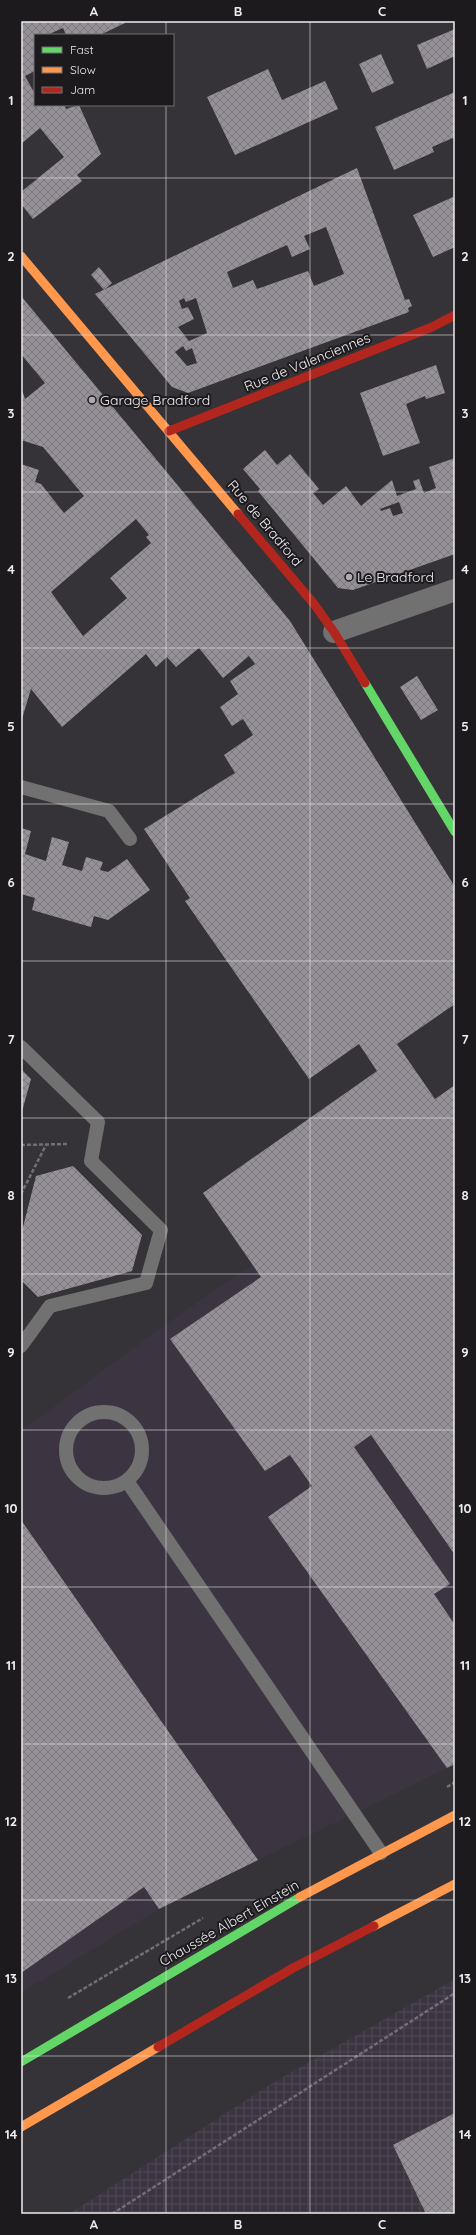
<svg xmlns="http://www.w3.org/2000/svg" width="476" height="2235" font-family="Quicksand,sans-serif">
	<style>
		.built { fill: #3c3541 }
		.industrial { fill: url(#industrial-grid) }
		.building { fill: url(#building-cross-hatch); fill-rule: evenodd }
		.lines { fill: none; stroke-linecap: round; stroke-linejoin: round }
		.path { stroke: #706f72; stroke-width: 2.5; stroke-dasharray: 4 2; stroke-linecap: butt }
		.lane { stroke: #727172; stroke-width: 14 }
		.street { stroke: #727172; stroke-width: 22 }
		.fast { stroke: #63d668; stroke-width: 9 }
		.slow { stroke: #ff974d; stroke-width: 9 }
		.jam { stroke: #b3261e; stroke-width: 9 }
		.grid { fill: none; stroke: #efecf1; stroke-width: 1; stroke-opacity: 0.55 }
		.poi-dot { fill: #aeabb0; stroke: #1c1a1d; stroke-width: 1.5 }
		.labels { text-anchor: middle; dominant-baseline: central; stroke-width: 4; stroke-linejoin: round; paint-order: stroke }
		.street-label { font-size: 14px; fill: #efecf1; stroke: #1c1a1d }
		.poi-label { font-size: 14px; fill: #efecf1; stroke: #1c1a1d; text-anchor: start }
		.neatline { fill: none; stroke: #efecf1; stroke-width: 1.5 }
		.grid-label { font-size: 13px; text-anchor: middle; font-weight: bold; fill: #efecf1 }
	</style>
	<defs>
		<pattern id="industrial-grid" width="8" height="8" patternUnits="userSpaceOnUse"><rect width="8" height="8" fill="#3c3541"/><path d="M0 4h8M4 0v8" fill="none" stroke="#4f4954"/></pattern>
		<pattern id="building-cross-hatch" width="8" height="8" patternUnits="userSpaceOnUse"><rect width="8" height="8" fill="#969199"/><path d="M0 0l8 8M0 8l8-8" fill="none" stroke="#7b777d"/></pattern>
	</defs>
	<rect width="100%" height="100%" fill="#353337"/>
	<!-- built -->
	<polygon class="built" points="253,1264 455,1555 455,1764 159,1909 21,1993 21,1431 165,1325"/>
	<!-- industrial -->
	<polygon class="industrial" points="455,1979 455,2214 69,2214 271,2084"/>
	<!-- building -->
	<g class="building">
		<polygon points="21,21 124,21 125,23 100,35 66,35 63,28 47,35 35,35 35,71 25,76 35,94 35,105 64,105 66,109 79,105 101,154 77,175 82,181 33,219 21,204 21,192 64,157 40,128 21,144"/>
		<polygon points="455,29 455,56 427,69 417,45"/>
		<polygon points="381,54 394,83 372,93 359,64"/>
		<polygon points="268,69 282,100 325,81 338,109 235,155 207,97"/>
		<polygon points="455,92 455,137 432,147 434,152 394,170 375,127"/>
		<path d="M357,168L405,300L409,299L412,306L408,308L409,312L188,393L172,387L95,294ZM326,227L344,274L314,286L308,271L257,289L253,280L233,288L227,272L287,245L292,257L310,249L304,236ZM184,298L186,302L196,298L207,333L189,341L178,327L194,319L188,307L182,309L179,301ZM183,346L186,351L192,348L197,363L187,366L175,352Z"/>
		<polygon points="453,197 455,202 455,247 433,257 413,215"/>
		<polygon points="99,267 112,283 104,290 91,275"/>
		<path d="M21,296L290,621L455,887V1004L397,1044L435,1099L455,1085V1555L371,1435L354,1447L450,1584L434,1594L455,1625V1764L447,1768L268,1517L312,1486L290,1455L265,1471L170,1339L261,1277L203,1193L377,1071L359,1044L309,1079L185,901L190,898L144,829L235,773L224,755L253,735L243,719L232,726L220,707L238,694L230,681L255,664L249,656L223,678L199,648L176,667L167,657L156,667L146,654L62,727L31,689L21,722V464L39,470L35,482L41,484L64,513L84,496L43,447L21,440V387L25,399L45,383L21,354ZM136,519L149,535L146,537L151,543L110,578L127,598L83,636L51,592Z"/>
		<polygon points="436,365 445,393 426,399 425,396 406,404 420,443 383,456 360,393"/>
		<path d="M265,450L277,465L290,454L319,489L313,493L323,505L346,486L361,506L392,480L397,496L416,489L413,481L419,479L424,493L436,488L429,467L455,458V554L353,590L338,588L258,491L260,489L243,469ZM399,502L403,513L393,516L390,508L381,511L380,509Z"/>
		<polygon points="417,676 438,710 421,720 400,687"/>
		<polygon points="21,828 31,831 25,854 46,861 52,837 69,842 62,865 82,871 86,857 103,862 100,870 108,872 127,859 150,890 108,920 94,916 91,927 32,910 35,898 21,894"/>
		<polygon points="21,1069 31,1079 21,1115"/>
		<polygon points="73,1166 142,1235 132,1271 38,1297 21,1280 21,1235 36,1176"/>
		<polygon points="21,1520 258,1860 159,1909 144,1887 21,1973"/>
		<polygon points="455,2113 455,2214 426,2214 393,2145"/>
	</g>
	<g class="lines">
		<!-- path -->
		<g class="path">
			<polyline points="21,1145 68,1144"/>
			<polyline points="21,1194 46,1145"/>
			<polyline points="447,1787 455,1782"/>
			<polyline points="68,1998 203,1918"/>
			<polyline points="112,2214 455,1993"/>
		</g>
		<!-- lane -->
		<g class="lane">
			<polyline points="21,787 109,811 130,839"/>
			<polyline points="21,1047 98,1122 91,1161 161,1230 146,1283 50,1306 21,1346"/>
			<circle cx="104" cy="1450" r="38"/>
			<polyline points="127,1481 381,1853"/>
		</g>
		<!-- street -->
		<polyline class="street" points="334,632 455,590"/>
		<!-- fast -->
		<g class="fast">
			<polyline points="365,683 455,832"/>
			<polyline points="21,2062 300,1897"/>
		</g>
		<!-- slow -->
		<g class="slow">
			<polyline points="21,256 238,514"/>
			<polyline points="300,1897 455,1815"/>
			<polyline points="374,1926 455,1884"/>
			<polyline points="21,2127 158,2047"/>
		</g>
		<!-- jam -->
		<g class="jam">
			<polyline points="169,431 432,327 455,315"/>
			<polyline points="238,514 314,604 334,632 365,683"/>
			<polyline points="158,2047 293,1968 374,1926"/>
		</g>
	</g>
	<!-- grid -->
	<path class="grid" d="M166,21V35M310,21V2214M166,105V2214M21,178H455M21,335H455M21,492H455M21,648H455M21,804H455M21,961H455M21,1118H455M21,1274H455M21,1430H455M21,1587H455M21,1744H455M21,1900H455M21,2056H455"/>
	<!-- markers -->
	<g class="poi-dot">
		<circle cx="92" cy="400" r="4"/>
		<circle cx="349" cy="577" r="4"/>
	</g>
	<g class="labels">
		<!-- street labels -->
		<g class="street-label">
			<text transform="translate(307 362) rotate(-22)">Rue de Valenciennes</text>
			<text transform="translate(265 523) rotate(50)">Rue de Bradford</text>
			<text transform="translate(229 1923) rotate(-30)">Chaussée Albert Einstein</text>
		</g>
		<!-- poi labels -->
		<g class="poi-label">
			<text x="100" y="400">Garage Bradford</text>
			<text x="357" y="577">Le Bradford</text>
		</g>
	</g>
	<!-- border -->
	<rect width="476" height="2235" fill="none" stroke="#1c1a1d" stroke-width="44"/>
	<!-- legend -->
	<rect x="34" y="34" width="140" height="72" fill="#1c1a1d" stroke="#706e72"/>
	<rect x="42" y="47" width="20" height="6" fill="#63d668" stroke="#706e72"/>
	<text x="70" y="54" font-size="12" fill="#efecf1">Fast</text>
	<rect x="42" y="67" width="20" height="6" fill="#ff974d" stroke="#706e72"/>
	<text x="70" y="74" font-size="12" fill="#efecf1">Slow</text>
	<rect x="42" y="87" width="20" height="6" fill="#b3261e" stroke="#706e72"/>
	<text x="70" y="94" font-size="12" fill="#efecf1">Jam</text>
	<rect x="22" y="22" width="432" height="2191" class="neatline"/>
	<g class="grid-label">
		<text x="94" y="16">A</text>
		<text x="238" y="16">B</text>
		<text x="382" y="16">C</text>
		<text x="11" y="105">1</text>
		<text x="465" y="105">1</text>
		<text x="11" y="261">2</text>
		<text x="465" y="261">2</text>
		<text x="11" y="418">3</text>
		<text x="465" y="418">3</text>
		<text x="11" y="574">4</text>
		<text x="465" y="574">4</text>
		<text x="11" y="731">5</text>
		<text x="465" y="731">5</text>
		<text x="11" y="887">6</text>
		<text x="465" y="887">6</text>
		<text x="11" y="1044">7</text>
		<text x="465" y="1044">7</text>
		<text x="11" y="1200">8</text>
		<text x="465" y="1200">8</text>
		<text x="11" y="1357">9</text>
		<text x="465" y="1357">9</text>
		<text x="11" y="1513">10</text>
		<text x="465" y="1513">10</text>
		<text x="11" y="1670">11</text>
		<text x="465" y="1670">11</text>
		<text x="11" y="1826">12</text>
		<text x="465" y="1826">12</text>
		<text x="11" y="1983">13</text>
		<text x="465" y="1983">13</text>
		<text x="11" y="2139">14</text>
		<text x="465" y="2139">14</text>
		<text x="94" y="2229">A</text>
		<text x="238" y="2229">B</text>
		<text x="382" y="2229">C</text>
	</g>
</svg>
